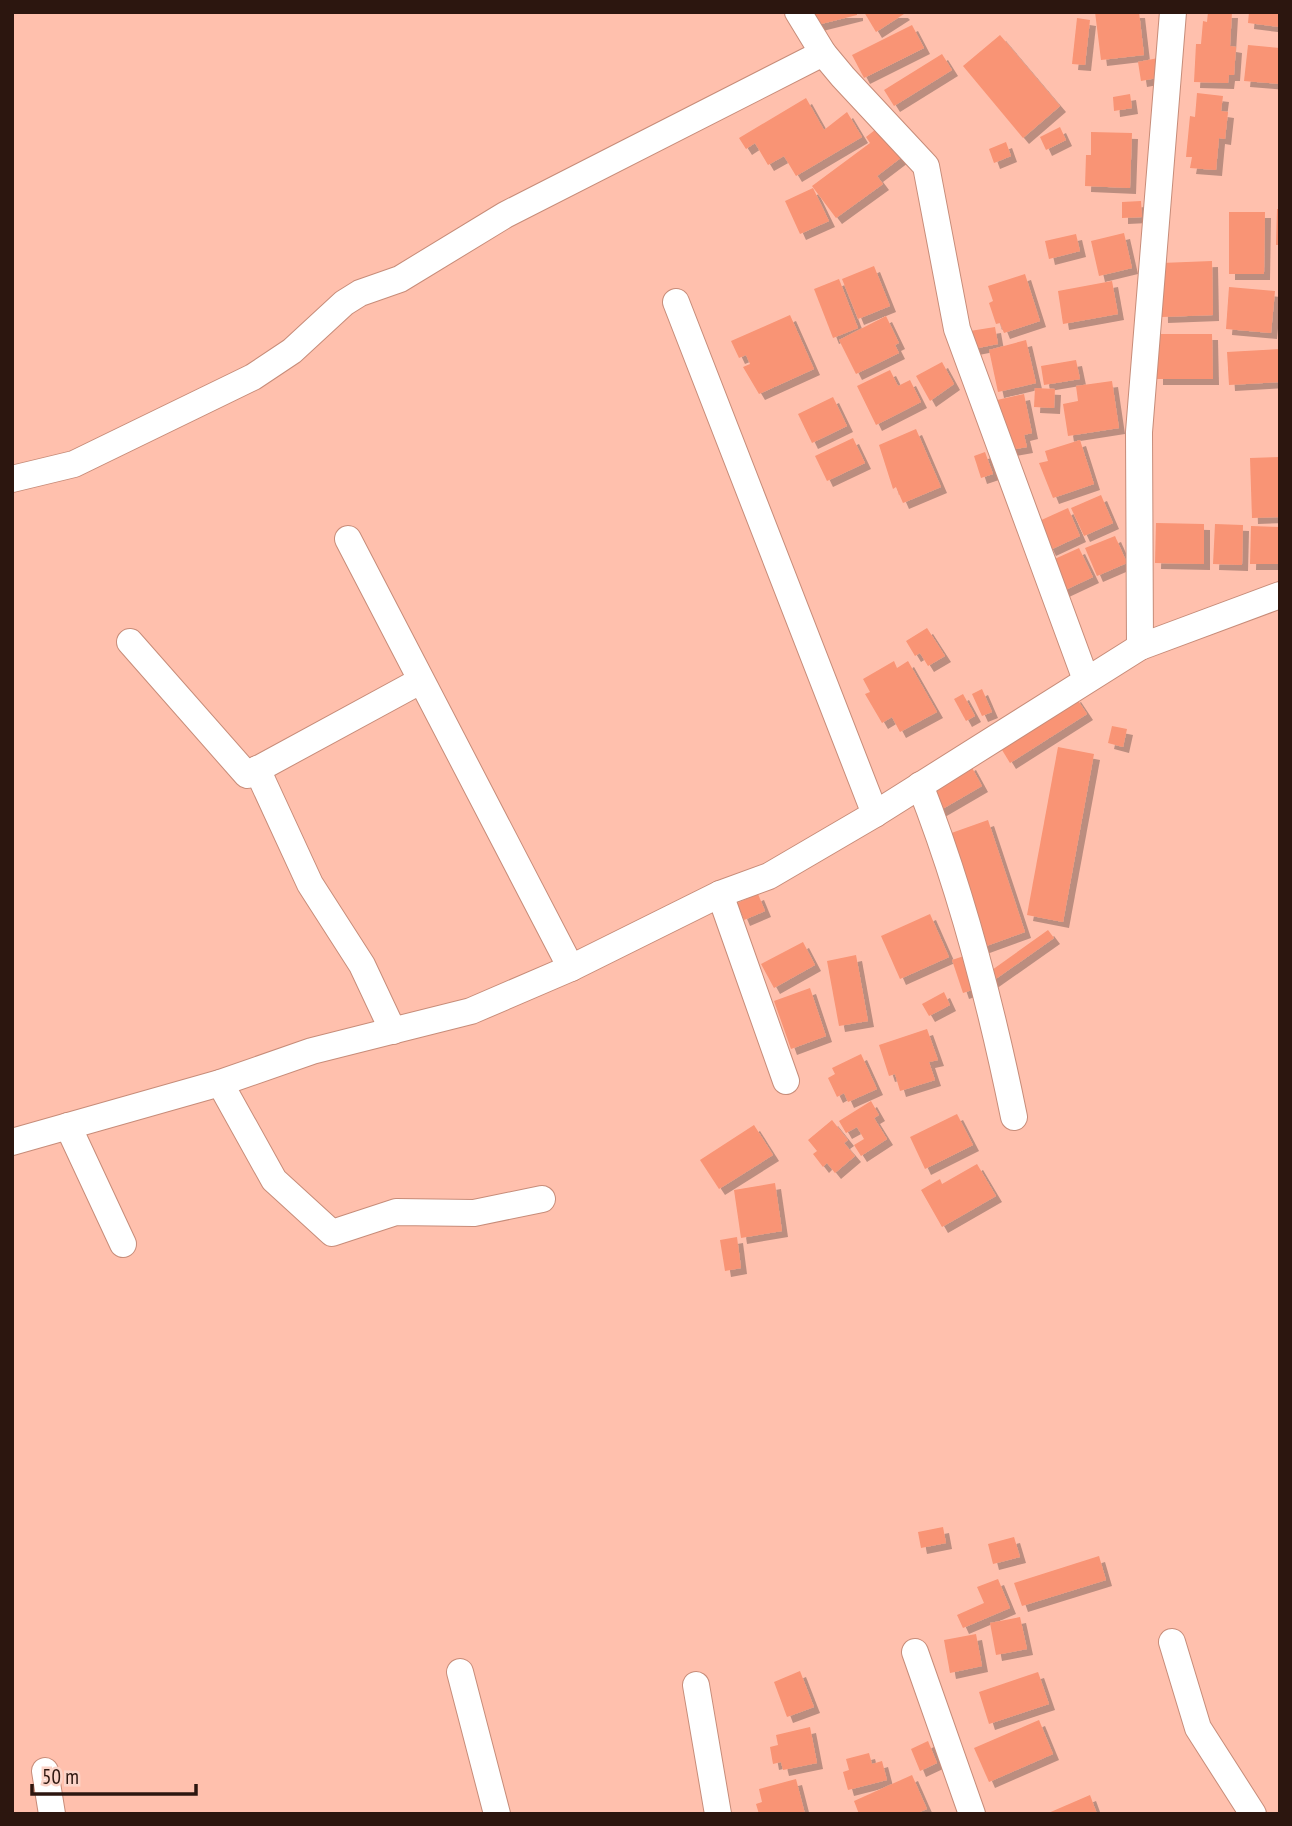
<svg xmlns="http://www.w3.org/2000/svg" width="1292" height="1826" font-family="'PT Sans Narrow',sans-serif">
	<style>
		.building { fill: #f99474; filter: url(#shadow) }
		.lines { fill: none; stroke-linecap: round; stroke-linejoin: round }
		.minor-casing { stroke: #c78c79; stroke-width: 28 }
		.minor { stroke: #fff; stroke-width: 26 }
	</style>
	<defs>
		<filter id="shadow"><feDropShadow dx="6" dy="6" stdDeviation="0" flood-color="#0004"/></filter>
	</defs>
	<rect width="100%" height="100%" fill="#ffc0ad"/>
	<!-- building -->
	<g class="building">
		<polygon points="809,12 857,12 857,15 813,26"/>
		<polygon points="864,12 902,12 904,14 876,32"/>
		<polygon points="1095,12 1139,12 1144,55 1101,60"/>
		<polygon points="1208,12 1232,12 1230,46 1236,47 1234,75 1229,75 1228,83 1194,82 1196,44 1201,44 1203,21 1207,22"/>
		<polygon points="1249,12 1280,12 1280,27 1248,23"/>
		<polygon points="1077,18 1090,20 1085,65 1072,64"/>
		<polygon points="912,25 924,48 864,78 852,55"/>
		<polygon points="1000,35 1060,106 1023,138 963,66"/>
		<polygon points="1248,45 1280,48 1280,84 1244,81"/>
		<polygon points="942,54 952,70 894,106 884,90"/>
		<polygon points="1158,58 1162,77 1141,81 1138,62"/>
		<polygon points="1197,93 1223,96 1221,111 1228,112 1225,139 1219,138 1216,170 1190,168 1192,157 1186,157 1190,116 1195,117"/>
		<polygon points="1130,94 1132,108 1114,111 1113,97"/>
		<polygon points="806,98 824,130 847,112 862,137 796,176 784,156 768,165 755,143 746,149 739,138"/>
		<polygon points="880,126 902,157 877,176 883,184 836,218 812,186 870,143 866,137"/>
		<polygon points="1060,127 1066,140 1046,150 1040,137"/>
		<polygon points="1091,132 1132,133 1130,188 1085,186 1086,155 1091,155"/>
		<polygon points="1006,142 1011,156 994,163 989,149"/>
		<polygon points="813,188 829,221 800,234 785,201"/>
		<polygon points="1141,201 1142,217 1122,218 1122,202"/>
		<polygon points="1277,209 1280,209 1280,245 1276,245"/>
		<polygon points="1229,212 1265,212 1264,274 1229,274"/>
		<polygon points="1124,233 1132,268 1099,276 1091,241"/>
		<polygon points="1076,234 1080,251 1049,259 1045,241"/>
		<polygon points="1212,261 1213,315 1162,317 1161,263"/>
		<polygon points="874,266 890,306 858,319 842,279"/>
		<polygon points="1025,274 1040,321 1004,333 1000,323 996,324 989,303 993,301 988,286"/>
		<polygon points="839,279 858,328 833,338 814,289"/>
		<polygon points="1112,281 1118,314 1063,324 1058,291"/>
		<polygon points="1229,287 1275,291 1271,333 1226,329"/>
		<polygon points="790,315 814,369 759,394 743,367 750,364 746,355 739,358 731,341"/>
		<polygon points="886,316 899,343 895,345 899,353 856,374 839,340"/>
		<polygon points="995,327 998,344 973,349 970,331"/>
		<polygon points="1157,334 1212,334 1213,379 1157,379"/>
		<polygon points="1026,340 1036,383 998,392 989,350"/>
		<polygon points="1280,349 1280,382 1229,385 1227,352"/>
		<polygon points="1076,360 1080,379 1044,385 1041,366"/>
		<polygon points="942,362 954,384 930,401 916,376"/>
		<polygon points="890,370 898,386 910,380 921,402 876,425 857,386"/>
		<polygon points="1112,381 1119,428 1068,436 1063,404 1078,401 1076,386"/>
		<polygon points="1035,388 1055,389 1054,408 1034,407"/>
		<polygon points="1024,394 1032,433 1024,435 1027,447 1010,450 997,400"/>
		<polygon points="833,397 847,426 812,443 798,414"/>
		<polygon points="916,429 941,487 903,503 896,487 893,489 879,445"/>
		<polygon points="853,438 865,463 827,481 815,456"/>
		<polygon points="1080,440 1094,484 1053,498 1039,463 1048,461 1045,451"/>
		<polygon points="985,452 993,474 981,478 974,456"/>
		<polygon points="1280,457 1280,517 1252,518 1250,458"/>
		<polygon points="1101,495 1113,523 1084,536 1071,508"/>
		<polygon points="1068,508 1080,536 1050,550 1037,522"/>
		<polygon points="1156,523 1204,524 1204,564 1155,563"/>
		<polygon points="1215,524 1243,525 1242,565 1213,564"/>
		<polygon points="1251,526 1280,527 1280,564 1250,564"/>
		<polygon points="1115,536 1127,563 1097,576 1085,548"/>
		<polygon points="1079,548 1093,577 1061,592 1048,562"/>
		<polygon points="927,628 945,656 928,666 920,653 915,656 906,641"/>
		<polygon points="894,661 897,668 908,661 937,712 900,732 892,717 882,723 865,694 870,692 863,679"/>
		<polygon points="982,689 992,712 982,716 972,694"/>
		<polygon points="963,694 975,716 966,721 954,699"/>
		<polygon points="1075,696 1087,714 1010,763 999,745"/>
		<polygon points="1112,726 1127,729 1123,747 1108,743"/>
		<polygon points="1058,747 1094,754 1063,922 1027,915"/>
		<polygon points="970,764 982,786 939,811 926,789"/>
		<polygon points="988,820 1025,932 981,948 943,836"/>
		<polygon points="758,894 765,911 744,920 737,903"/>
		<polygon points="930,914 949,957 900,979 881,936"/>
		<polygon points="1048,930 1054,938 990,983 985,975"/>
		<polygon points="803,942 815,965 774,988 761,964"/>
		<polygon points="970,954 981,987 963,993 952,960"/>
		<polygon points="856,955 868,1021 839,1026 827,961"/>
		<polygon points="810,988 826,1036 791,1049 774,1001"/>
		<polygon points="944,992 950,1005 929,1016 922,1004"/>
		<polygon points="927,1029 938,1060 929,1062 935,1080 900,1091 895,1074 889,1076 879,1045"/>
		<polygon points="861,1054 877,1089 848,1102 844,1093 837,1097 828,1078 835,1074 832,1068"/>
		<polygon points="871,1101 879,1115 874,1118 887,1139 861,1156 854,1145 864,1139 857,1127 846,1133 839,1121"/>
		<polygon points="957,1114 973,1145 925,1169 910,1137"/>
		<polygon points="832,1120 848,1140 844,1143 855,1156 835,1173 827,1163 823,1167 813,1154 817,1151 808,1140"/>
		<polygon points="754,1125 773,1155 719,1189 700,1160"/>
		<polygon points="977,1164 996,1196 942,1227 921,1190 940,1179 942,1184"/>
		<polygon points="775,1183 782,1231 741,1238 734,1190"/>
		<polygon points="737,1237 741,1268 725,1271 720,1240"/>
		<polygon points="943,1527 946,1543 921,1548 918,1532"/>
		<polygon points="1014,1537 1020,1557 993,1564 988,1544"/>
		<polygon points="1099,1556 1106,1580 1022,1606 1014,1583"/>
		<polygon points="998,1579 1010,1608 963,1628 957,1615 984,1603 977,1587"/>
		<polygon points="1020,1617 1027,1649 996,1655 990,1623"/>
		<polygon points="976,1634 982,1666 950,1673 944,1640"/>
		<polygon points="800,1671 814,1707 787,1717 774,1682"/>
		<polygon points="1038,1672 1049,1704 989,1724 979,1692"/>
		<polygon points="1039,1720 1053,1754 989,1782 974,1748"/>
		<polygon points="810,1727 817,1763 783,1770 781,1762 773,1764 770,1747 778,1745 776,1735"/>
		<polygon points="928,1741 937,1763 920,1771 911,1749"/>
		<polygon points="869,1753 872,1764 882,1761 887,1780 848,1790 843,1772 849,1770 846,1759"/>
		<polygon points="912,1775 927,1809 915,1814 859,1814 854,1801"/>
		<polygon points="796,1779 805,1814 759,1814 756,1804 762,1802 759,1789"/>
		<polygon points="1090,1795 1097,1814 1046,1814"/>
	</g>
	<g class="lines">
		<!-- minor casing -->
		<g class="minor-casing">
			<g id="minor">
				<polyline points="798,12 823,53 843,77 926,166 957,329 1086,680"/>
				<polyline points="676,302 875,814"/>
				<polyline points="12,479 74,464 253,377 292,351 344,303 360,293 400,279 505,215 823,53"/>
				<polyline points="348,539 571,968"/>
				<polyline points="130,642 247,775 420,681"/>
				<polyline points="1140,647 1139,432 1173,12"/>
				<polyline points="257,769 310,884 362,965 393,1031"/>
				<path d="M920,785C962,892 991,1004 1014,1117"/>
				<polyline points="720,894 786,1081"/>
				<polyline points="220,1083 274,1180 332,1233 396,1212 474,1213 542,1199"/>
				<polyline points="68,1126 123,1244"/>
				<polyline points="12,1142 220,1083 312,1051 471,1011 571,968 720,894 769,876 875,814 1140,647 1280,595"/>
				<polyline points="1172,1642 1198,1728 1253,1814"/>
				<polyline points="915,1652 972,1814"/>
				<polyline points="460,1672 497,1814"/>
				<polyline points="696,1685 718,1814"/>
				<polyline points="45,1771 52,1814"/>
			</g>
		</g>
		<!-- minor -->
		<use href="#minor" class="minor"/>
	</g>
	<!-- border -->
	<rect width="1292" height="1826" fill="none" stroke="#2c160f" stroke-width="28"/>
	<!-- scale -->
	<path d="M32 1784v10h164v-10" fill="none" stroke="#2c160f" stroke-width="3.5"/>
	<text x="42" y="1784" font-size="21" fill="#2c160f" stroke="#fbd4c8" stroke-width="5" paint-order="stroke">50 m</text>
</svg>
